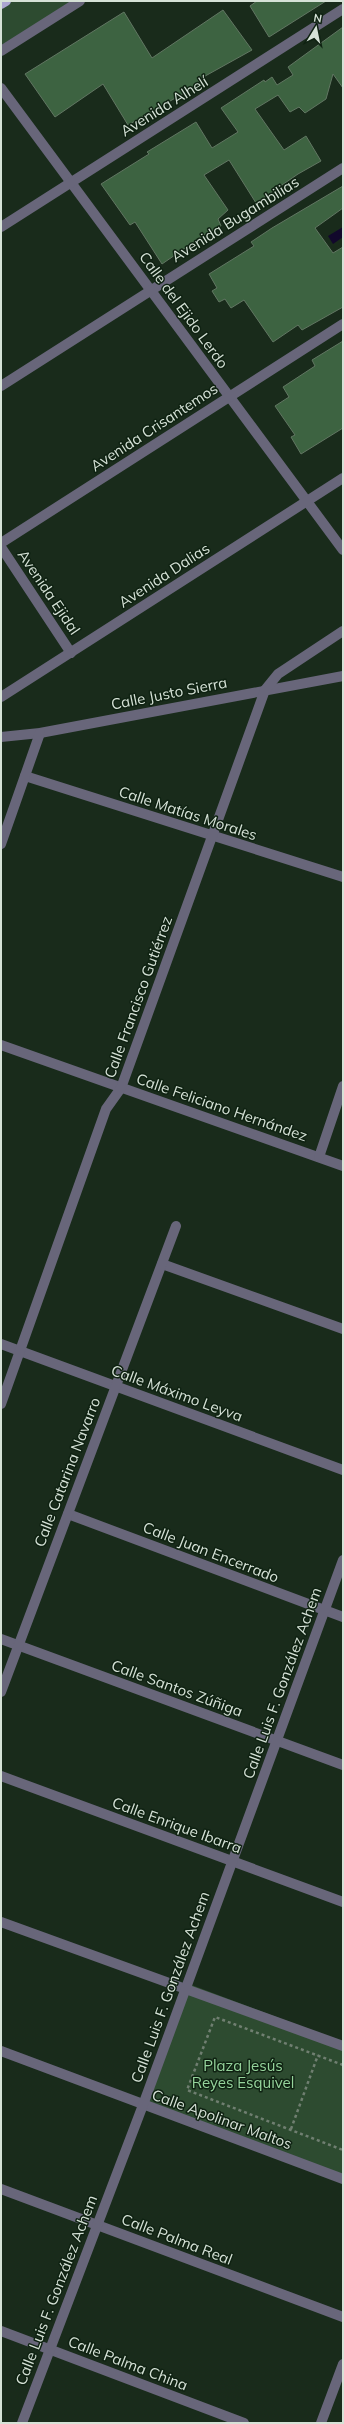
<svg xmlns="http://www.w3.org/2000/svg" width="344" height="2424" font-family="Mulish,sans-serif">
	<style>
		.green { fill: #2d4b30 }
		.water { fill: #12082c }
		.building { fill: #3d6341; stroke: #617662 }
		.lines { fill: none; stroke-linecap: round; stroke-linejoin: round }
		.path { stroke: #707f71; stroke-width: 2.5; stroke-dasharray: 3 3; stroke-linecap: butt }
		.minor { stroke: #68667a; stroke-width: 10 }
		.major { stroke: #aba5cf; stroke-width: 10 }
		.labels { text-anchor: middle; dominant-baseline: central; stroke-width: 3; stroke-linejoin: round; paint-order: stroke }
		.street-label { font-size: 15px; fill: #d6e2d7; stroke: #0f2212 }
		.park-label { font-size: 15px; fill: #96d49c; stroke: #0f2212 }
	</style>
	<rect width="100%" height="100%" fill="#192b1b"/>
	<!-- green -->
	<g class="green">
		<polygon points="11,1 77,1 1,50 1,8"/>
		<polygon points="189,1984 343,2042 343,2180 142,2104"/>
	</g>
	<!-- water -->
	<polygon class="water" points="343,227 343,237 333,244 328,236"/>
	<!-- building -->
	<g class="building">
		<polygon points="257,1 326,1 269,37 250,6"/>
		<polygon points="223,10 252,50 198,80 200,84 128,125 103,84 55,117 25,74 124,12 152,58"/>
		<polygon points="343,27 343,88 333,74 326,99 305,113 299,107 290,112 278,95 255,109 284,150 306,136 321,161 298,174 256,203 229,160 204,175 228,210 218,219 221,226 204,235 162,264 135,222 130,225 101,184 149,154 147,152 196,122 212,148 238,132 221,108 264,80 265,82 272,77 277,85 293,75 288,67"/>
		<polygon points="343,186 343,208 315,228 333,253 343,247 343,307 302,330 298,325 273,342 244,300 231,308 225,299 219,302 212,291 217,288 209,274 254,246 251,242 272,228"/>
		<polygon points="343,341 343,428 301,454 291,437 295,435 275,406 289,397 283,387 315,366 312,360"/>
	</g>
	<g class="lines">
		<!-- path -->
		<g class="path">
			<polyline points="343,2065 215,2017 187,2090 343,2150"/>
			<polyline points="291,2129 318,2055"/>
		</g>
		<!-- minor -->
		<g class="minor">
			<polyline points="1,51 80,1"/>
			<polyline points="1,88 343,550"/>
			<polyline points="1,227 343,9"/>
			<polyline points="1,386 343,168"/>
			<polyline points="1,543 343,324"/>
			<polyline points="1,547 71,653"/>
			<polyline points="1,697 343,478"/>
			<polyline points="1,737 40,733 343,676"/>
			<polyline points="25,776 343,877"/>
			<polyline points="1,844 40,733"/>
			<polyline points="1,1045 343,1166"/>
			<polyline points="319,1157 343,1086"/>
			<polyline points="162,1264 343,1329"/>
			<polyline points="1,1344 343,1470"/>
			<polyline points="1,1404 106,1109 121,1088 265,690 278,674 343,631"/>
			<polyline points="68,1514 343,1617"/>
			<polyline points="1,1639 343,1765"/>
			<polyline points="1,1692 176,1226"/>
			<polyline points="1,1776 343,1902"/>
			<polyline points="1,1922 343,2046"/>
			<polyline points="1,2051 343,2179"/>
			<polyline points="1,2189 343,2317"/>
			<polyline points="1,2331 244,2423"/>
			<polyline points="22,2423 143,2105 343,1560"/>
			<polyline points="321,2423 343,2364"/>
		</g>
		<!-- major -->
		<polyline class="major" points="1,4 6,1"/>
	</g>
	<g class="labels">
		<!-- street labels -->
		<g class="street-label">
			<text transform="translate(164 106) rotate(-32)">Avenida Alhelí</text>
			<text transform="translate(235 219) rotate(-32)">Avenida Bugambilias</text>
			<text transform="translate(184 310) rotate(54)">Calle del Ejido Lerdo</text>
			<text transform="translate(154 427) rotate(-33)">Avenida Crisantemos</text>
			<text transform="translate(164 575) rotate(-33)">Avenida Dalias</text>
			<text transform="translate(49 592) rotate(56)">Avenida Ejidal</text>
			<text transform="translate(169 693) rotate(-11)">Calle Justo Sierra</text>
			<text transform="translate(188 813) rotate(18)">Calle Matías Morales</text>
			<text transform="translate(138 997) rotate(-70)">Calle Francisco Gutiérrez</text>
			<text transform="translate(222 1107) rotate(19)">Calle Feliciano Hernández</text>
			<text transform="translate(177 1393) rotate(20)">Calle Máximo Leyva</text>
			<text transform="translate(67 1472) rotate(-69)">Calle Catarina Navarro</text>
			<text transform="translate(211 1552) rotate(21)">Calle Juan Encerrado</text>
			<text transform="translate(282 1683) rotate(-70)">Calle Luis F. González Achem</text>
			<text transform="translate(177 1688) rotate(20)">Calle Santos Zúñiga</text>
			<text transform="translate(177 1825) rotate(20)">Calle Enrique Ibarra</text>
			<text transform="translate(170 1987) rotate(-70)">Calle Luis F. González Achem</text>
			<text transform="translate(222 2119) rotate(20)">Calle Apolinar Maltos</text>
			<text transform="translate(177 2239) rotate(21)">Calle Palma Real</text>
			<text transform="translate(56 2290) rotate(-69)">Calle Luis F. González Achem</text>
			<text transform="translate(128 2363) rotate(21)">Calle Palma China</text>
		</g>
		<!-- park labels -->
		<g class="park-label">
			<text x="243" y="2065">Plaza Jesús<tspan x="243" dy="17">Reyes Esquivel</tspan></text>
		</g>
	</g>
	<!-- border -->
	<rect width="344" height="2424" fill="none" stroke="#d6e2d7" stroke-width="4"/>
	<!-- north arrow -->
	<g transform="translate(316 28) rotate(10)" stroke="#0f2212" stroke-width="3" paint-order="stroke">
	<path d="M0-3L7 15L0 10L-7 15Z" fill="#d6e2d7"/>
	<text y="-6" font-size="11" font-weight="bold" text-anchor="middle" fill="#d6e2d7">N</text>
	</g>
</svg>
